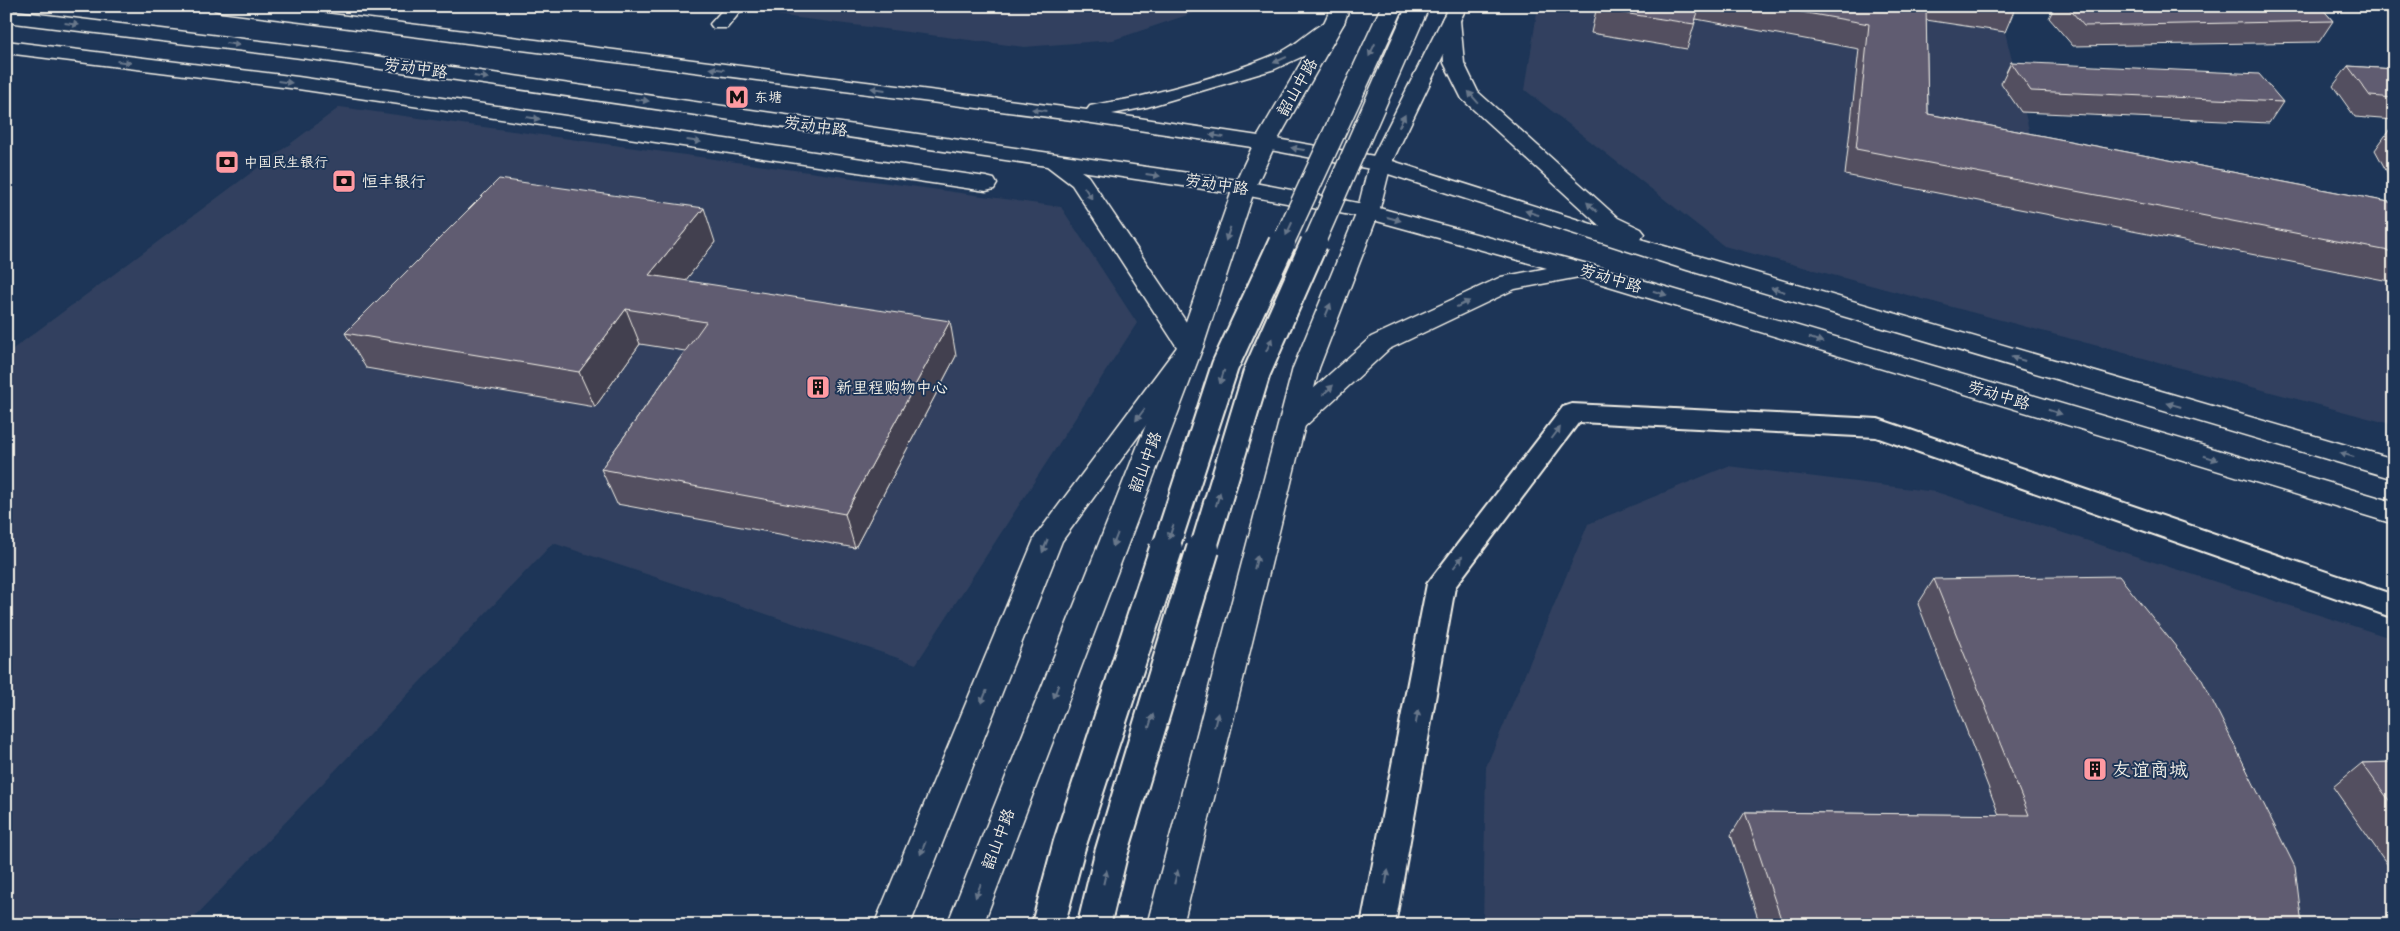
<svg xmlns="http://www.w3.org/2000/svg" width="2400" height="931" font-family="Itim,'LXGW WenKai TC',sans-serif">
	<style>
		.built { fill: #31415f }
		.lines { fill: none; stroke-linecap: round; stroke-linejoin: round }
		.lane-casing { stroke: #f4f1e8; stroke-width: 4 }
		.street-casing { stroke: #f4f1e8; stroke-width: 3 }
		.secondary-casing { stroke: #f4f1e8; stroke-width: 3 }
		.primary-casing { stroke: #f4f1e8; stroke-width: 3 }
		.lane { fill: #1d3557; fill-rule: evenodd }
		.street { fill: #1d3557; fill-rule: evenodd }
		.secondary { fill: #1d3557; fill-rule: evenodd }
		.primary { fill: #1d3557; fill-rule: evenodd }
		.primary-bridge-far2-casing { stroke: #f4f1e8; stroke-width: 24; stroke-linecap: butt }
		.primary-bridge-far1-casing { stroke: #f4f1e8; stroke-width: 30; stroke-linecap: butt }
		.primary-bridge-casing { stroke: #f4f1e8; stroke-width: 36; stroke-linecap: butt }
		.primary-bridge-far2 { stroke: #1d3557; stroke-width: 21 }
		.primary-bridge-far1 { stroke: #1d3557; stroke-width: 26 }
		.primary-bridge { stroke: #1d3557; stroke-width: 32 }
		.wall { fill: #534f61; stroke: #f4f1e8 }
		.shaded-wall { fill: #43404f; stroke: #f4f1e8 }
		.building { fill: #605c71; stroke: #f4f1e8 }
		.oneway { fill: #68778a }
		.labels { text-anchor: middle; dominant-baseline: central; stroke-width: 4; stroke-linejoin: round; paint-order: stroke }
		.far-poi-label { font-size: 14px; fill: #f4f1e8; stroke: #1d3557; text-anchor: start }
		.street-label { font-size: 16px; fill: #f4f1e8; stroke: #1d3557 }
		.poi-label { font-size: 16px; fill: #f4f1e8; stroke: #1d3557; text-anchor: start }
		.near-poi-label { font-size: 19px; fill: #f4f1e8; stroke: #1d3557; text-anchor: start }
	</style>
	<rect width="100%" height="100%" fill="#1d3557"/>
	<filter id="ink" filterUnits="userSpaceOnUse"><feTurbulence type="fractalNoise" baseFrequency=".02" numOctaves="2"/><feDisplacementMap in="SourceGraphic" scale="10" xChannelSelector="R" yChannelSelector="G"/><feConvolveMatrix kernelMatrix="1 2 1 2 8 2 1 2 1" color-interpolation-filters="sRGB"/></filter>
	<g filter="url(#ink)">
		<!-- built -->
		<g class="built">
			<polygon points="706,6 1214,6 1113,40 1024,47"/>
			<polygon points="1538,6 1829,6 2005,32 2033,146 2394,213 2394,425 1724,246 1525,90"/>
			<polygon points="340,107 1061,207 1137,323 916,664 553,543 187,925 6,925 6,354"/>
			<polygon points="1728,466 1936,492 2394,639 2394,925 1483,925 1486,767 1588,524"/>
		</g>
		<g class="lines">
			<!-- lane casing -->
			<g class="lane-casing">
				<polygon id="lane" points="1572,404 1878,419 2394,595 2394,618 1876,437 1579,422 1455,587 1395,925 1361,925 1427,584 1563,407"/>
			</g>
			<!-- street casing -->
			<g class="street-casing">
				<g id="street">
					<polygon points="726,6 745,6 727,28 713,28 710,24"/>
					<polygon points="6,41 298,77 986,177 994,179 997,184 994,189 986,191 298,89 6,53"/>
				</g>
			</g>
			<!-- secondary casing -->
			<g class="secondary-casing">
				<g id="secondary">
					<path d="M213,6H268L1087,110L1090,106C1106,102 1122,101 1138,97C1184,86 1241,70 1283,51C1301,43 1324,15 1341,19L1344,23L1341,27L1310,53L1275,69L1147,107L1112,114L1265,137L1380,157L1601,227L1462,99L1444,63L1442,20L1444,16H1458L1460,20L1464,63L1478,92L1618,218L1641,229L1645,234L1640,239L2394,459V479L1687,270L1376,170L1265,149L1072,120L222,12L215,10Z"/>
					<polygon points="6,10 333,50 1244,181 1368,205 1588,264 2394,502 2394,524 1579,277 1515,289 1389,349 1301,430 1292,432 1283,430 1279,423 1283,416 1371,337 1501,277 1547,268 1366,218 1244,195 1081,171 1088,176 1203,347 1062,541 910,925 874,925 1035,537 1177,347 1072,185 1047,166 333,62 6,22"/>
				</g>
			</g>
			<!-- primary casing -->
			<g class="primary-casing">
				<g id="primary">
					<polygon points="1332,6 1350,6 1344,23 1276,143 1255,188 1203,347 983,925 947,925 1177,347 1233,188 1254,143 1324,23"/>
					<polygon points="1449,6 1467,6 1391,164 1379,212 1319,368 1183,925 1147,925 1293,368 1357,212 1369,164"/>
				</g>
			</g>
			<!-- lane -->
			<use href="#lane" class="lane"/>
			<!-- street -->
			<use href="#street" class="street"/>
			<!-- secondary -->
			<use href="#secondary" class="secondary"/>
			<!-- primary -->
			<use href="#primary" class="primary"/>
			<!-- primary-bridge-far2 casing -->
			<g class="primary-bridge-far2-casing">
				<g id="primary-bridge-far2">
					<polyline points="1282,245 1393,6"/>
					<polyline points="1313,245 1418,6"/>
				</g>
			</g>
			<!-- primary-bridge-far1 casing -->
			<g class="primary-bridge-far1-casing">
				<g id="primary-bridge-far1">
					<polyline points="1165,550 1225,366 1282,243"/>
					<polyline points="1203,550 1257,372 1314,243"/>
				</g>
			</g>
			<!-- primary-bridge casing -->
			<g class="primary-bridge-casing">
				<g id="primary-bridge">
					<polyline points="1048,925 1069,846 1166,549"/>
					<polyline points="1094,925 1111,854 1203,549"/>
				</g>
			</g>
			<!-- primary-bridge-far2 -->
			<use href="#primary-bridge-far2" class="primary-bridge-far2"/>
			<!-- primary-bridge-far1 -->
			<use href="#primary-bridge-far1" class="primary-bridge-far1"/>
			<!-- primary-bridge -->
			<use href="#primary-bridge" class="primary-bridge"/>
		</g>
		<!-- wall -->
		<g class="wall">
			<polygon points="1597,6 2013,6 2014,11 2005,32 1926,20 1928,114 2394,203 2394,282 1845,175 1859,49 1696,19 1687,49 1591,33"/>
			<polygon points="2055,6 2320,6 2333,21 2319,42 2073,46 2049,18"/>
			<polygon points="2011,62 2283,102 2269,123 2021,112 2001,83"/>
			<polygon points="2348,66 2394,69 2394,120 2355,117 2333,86"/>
			<polygon points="2390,129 2394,130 2394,185 2375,150"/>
			<polygon points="715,242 685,281 956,356 855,548 617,504 601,469 685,351 640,344 595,407 366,368 345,333"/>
			<polygon points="1934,579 2302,925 1760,925 1731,835 1745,812 1999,815 1918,604"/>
			<polygon points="2394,762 2394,874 2333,787 2362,763"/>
		</g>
		<!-- shaded-wall -->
		<g class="shaded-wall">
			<polygon points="704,208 715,242 663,310 649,275"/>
			<polygon points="626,309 640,344 595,407 579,372"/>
			<polygon points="950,321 956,356 855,548 845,514"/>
		</g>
		<!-- building -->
		<g class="building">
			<polygon points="1597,6 1700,6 1694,24 1597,9"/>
			<polygon points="1767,6 1926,6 1928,114 2394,203 2394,252 1856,149 1869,24"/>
			<polygon points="1978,6 2013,6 2014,11"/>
			<polygon points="2067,6 2320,6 2333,21 2084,26"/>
			<polygon points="2011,62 2259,74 2283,102 2031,91"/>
			<polygon points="2348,66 2394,69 2394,98 2370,96"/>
			<polygon points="2390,129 2394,130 2394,135"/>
			<polygon points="499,179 704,208 649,275 950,321 845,514 601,469 706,322 626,309 579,372 345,333"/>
			<polygon points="2119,576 2201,678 2295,867 2302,925 1783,925 1745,812 2029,815 1934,579"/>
			<polygon points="2394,762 2394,807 2362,763"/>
		</g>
		<!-- one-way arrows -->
		<defs><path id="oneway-solid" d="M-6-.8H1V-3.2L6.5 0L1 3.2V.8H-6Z" transform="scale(1.25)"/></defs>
		<g class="oneway">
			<use href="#oneway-solid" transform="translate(72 24) rotate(7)"/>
			<use href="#oneway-solid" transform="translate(233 44) rotate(7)"/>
			<use href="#oneway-solid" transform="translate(1372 50) rotate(115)"/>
			<use href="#oneway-solid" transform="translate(1280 60) rotate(156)"/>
			<use href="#oneway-solid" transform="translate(124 62) rotate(7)"/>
			<use href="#oneway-solid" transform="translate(717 69) rotate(-173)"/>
			<use href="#oneway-solid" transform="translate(481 77) rotate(8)"/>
			<use href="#oneway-solid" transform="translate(285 82) rotate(7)"/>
			<use href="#oneway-solid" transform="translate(878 89) rotate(-173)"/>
			<use href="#oneway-solid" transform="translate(1473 97) rotate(-131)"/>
			<use href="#oneway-solid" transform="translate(642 100) rotate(8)"/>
			<use href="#oneway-solid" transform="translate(1039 110) rotate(-173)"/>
			<use href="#oneway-solid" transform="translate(533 118) rotate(8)"/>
			<use href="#oneway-solid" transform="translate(1402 121) rotate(-64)"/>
			<use href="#oneway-solid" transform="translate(1217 136) rotate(-171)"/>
			<use href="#oneway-solid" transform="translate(694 141) rotate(8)"/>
			<use href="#oneway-solid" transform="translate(1298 149) rotate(-170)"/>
			<use href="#oneway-solid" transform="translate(1153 175) rotate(8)"/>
			<use href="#oneway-solid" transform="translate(1088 193) rotate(57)"/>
			<use href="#oneway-solid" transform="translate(1592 207) rotate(-138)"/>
			<use href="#oneway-solid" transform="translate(1532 213) rotate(-162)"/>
			<use href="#oneway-solid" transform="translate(1394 219) rotate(15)"/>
			<use href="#oneway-solid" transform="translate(1289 229) rotate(115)"/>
			<use href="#oneway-solid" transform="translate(1228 234) rotate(109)"/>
			<use href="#oneway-solid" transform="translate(1778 290) rotate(-164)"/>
			<use href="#oneway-solid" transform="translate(1660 293) rotate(17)"/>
			<use href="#oneway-solid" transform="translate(1463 304) rotate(-25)"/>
			<use href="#oneway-solid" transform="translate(1328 310) rotate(-68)"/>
			<use href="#oneway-solid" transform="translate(1816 340) rotate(17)"/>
			<use href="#oneway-solid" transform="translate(1269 345) rotate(-66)"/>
			<use href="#oneway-solid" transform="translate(2018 359) rotate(-164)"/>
			<use href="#oneway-solid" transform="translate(1222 377) rotate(108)"/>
			<use href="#oneway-solid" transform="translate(1328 390) rotate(-42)"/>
			<use href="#oneway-solid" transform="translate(2174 405) rotate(-164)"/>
			<use href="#oneway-solid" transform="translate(2055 412) rotate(17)"/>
			<use href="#oneway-solid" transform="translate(1140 415) rotate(127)"/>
			<use href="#oneway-solid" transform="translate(1556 433) rotate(-53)"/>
			<use href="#oneway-solid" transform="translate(2347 455) rotate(-164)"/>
			<use href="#oneway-solid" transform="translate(2211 458) rotate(17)"/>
			<use href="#oneway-solid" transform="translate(1218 499) rotate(-73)"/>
			<use href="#oneway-solid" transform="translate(1171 532) rotate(108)"/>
			<use href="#oneway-solid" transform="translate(1115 540) rotate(111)"/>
			<use href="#oneway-solid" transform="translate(1045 546) rotate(112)"/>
			<use href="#oneway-solid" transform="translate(1256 562) rotate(-76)"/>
			<use href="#oneway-solid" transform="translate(1458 562) rotate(-53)"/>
			<use href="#oneway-solid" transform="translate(1056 691) rotate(111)"/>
			<use href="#oneway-solid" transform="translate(984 697) rotate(112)"/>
			<use href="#oneway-solid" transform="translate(1417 717) rotate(-80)"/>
			<use href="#oneway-solid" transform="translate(1216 720) rotate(-76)"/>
			<use href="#oneway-solid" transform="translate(1151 721) rotate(-73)"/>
			<use href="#oneway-solid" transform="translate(923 848) rotate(112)"/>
			<use href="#oneway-solid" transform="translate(1105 877) rotate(-77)"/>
			<use href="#oneway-solid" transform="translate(1176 877) rotate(-76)"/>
			<use href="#oneway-solid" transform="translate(1387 877) rotate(-80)"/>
			<use href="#oneway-solid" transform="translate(978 891) rotate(111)"/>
		</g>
	</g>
	<!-- icons -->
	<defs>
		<g id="metro-square" transform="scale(1.25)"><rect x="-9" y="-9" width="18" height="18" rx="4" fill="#ff9aa2" stroke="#1d3557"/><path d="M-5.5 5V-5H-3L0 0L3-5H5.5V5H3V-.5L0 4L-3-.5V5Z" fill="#111"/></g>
		<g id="bank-square" transform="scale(1.25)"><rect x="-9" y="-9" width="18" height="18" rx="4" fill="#ff9aa2" stroke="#1d3557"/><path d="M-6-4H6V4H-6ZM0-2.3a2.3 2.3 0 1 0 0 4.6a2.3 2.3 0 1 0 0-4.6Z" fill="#111"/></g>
		<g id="building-square" transform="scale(1.25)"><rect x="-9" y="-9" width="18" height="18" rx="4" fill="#ff9aa2" stroke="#1d3557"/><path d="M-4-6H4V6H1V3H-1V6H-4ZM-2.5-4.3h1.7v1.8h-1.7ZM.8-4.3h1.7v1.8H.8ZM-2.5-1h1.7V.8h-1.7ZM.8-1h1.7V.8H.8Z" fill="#111"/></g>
	</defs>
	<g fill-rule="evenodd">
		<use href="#metro-square" x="737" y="97"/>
		<use href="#bank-square" x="227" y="162"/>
		<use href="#bank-square" x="344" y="181"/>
		<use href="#building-square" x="818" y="387"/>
		<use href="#building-square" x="2095" y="769"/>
	</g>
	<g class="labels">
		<!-- far-poi labels -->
		<g class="far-poi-label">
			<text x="754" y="97">东塘</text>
			<text x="244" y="162">中国民生银行</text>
		</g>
		<!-- street labels -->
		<g class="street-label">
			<text transform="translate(416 68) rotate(8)">劳动中路</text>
			<text transform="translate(1297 87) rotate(-60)">韶山中路</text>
			<text transform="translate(816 126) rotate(8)">劳动中路</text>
			<text transform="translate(1217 184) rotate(9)">劳动中路</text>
			<text transform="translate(1611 278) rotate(17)">劳动中路</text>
			<text transform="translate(1999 395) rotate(17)">劳动中路</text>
			<text transform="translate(1145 462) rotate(-69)">韶山中路</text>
			<text transform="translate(998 839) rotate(-69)">韶山中路</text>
		</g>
		<!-- poi labels -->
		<g class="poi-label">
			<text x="362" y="181">恒丰银行</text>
			<text x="836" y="387">新里程购物中心</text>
		</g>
		<!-- near-poi labels -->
		<g class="near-poi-label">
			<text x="2112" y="769">友谊商城</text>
		</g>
	</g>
	<!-- margin -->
	<rect width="2400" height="931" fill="none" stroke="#1d3557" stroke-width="25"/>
	<rect x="12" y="12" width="2375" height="906" fill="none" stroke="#f4f1e8" stroke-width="2" filter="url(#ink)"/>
</svg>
